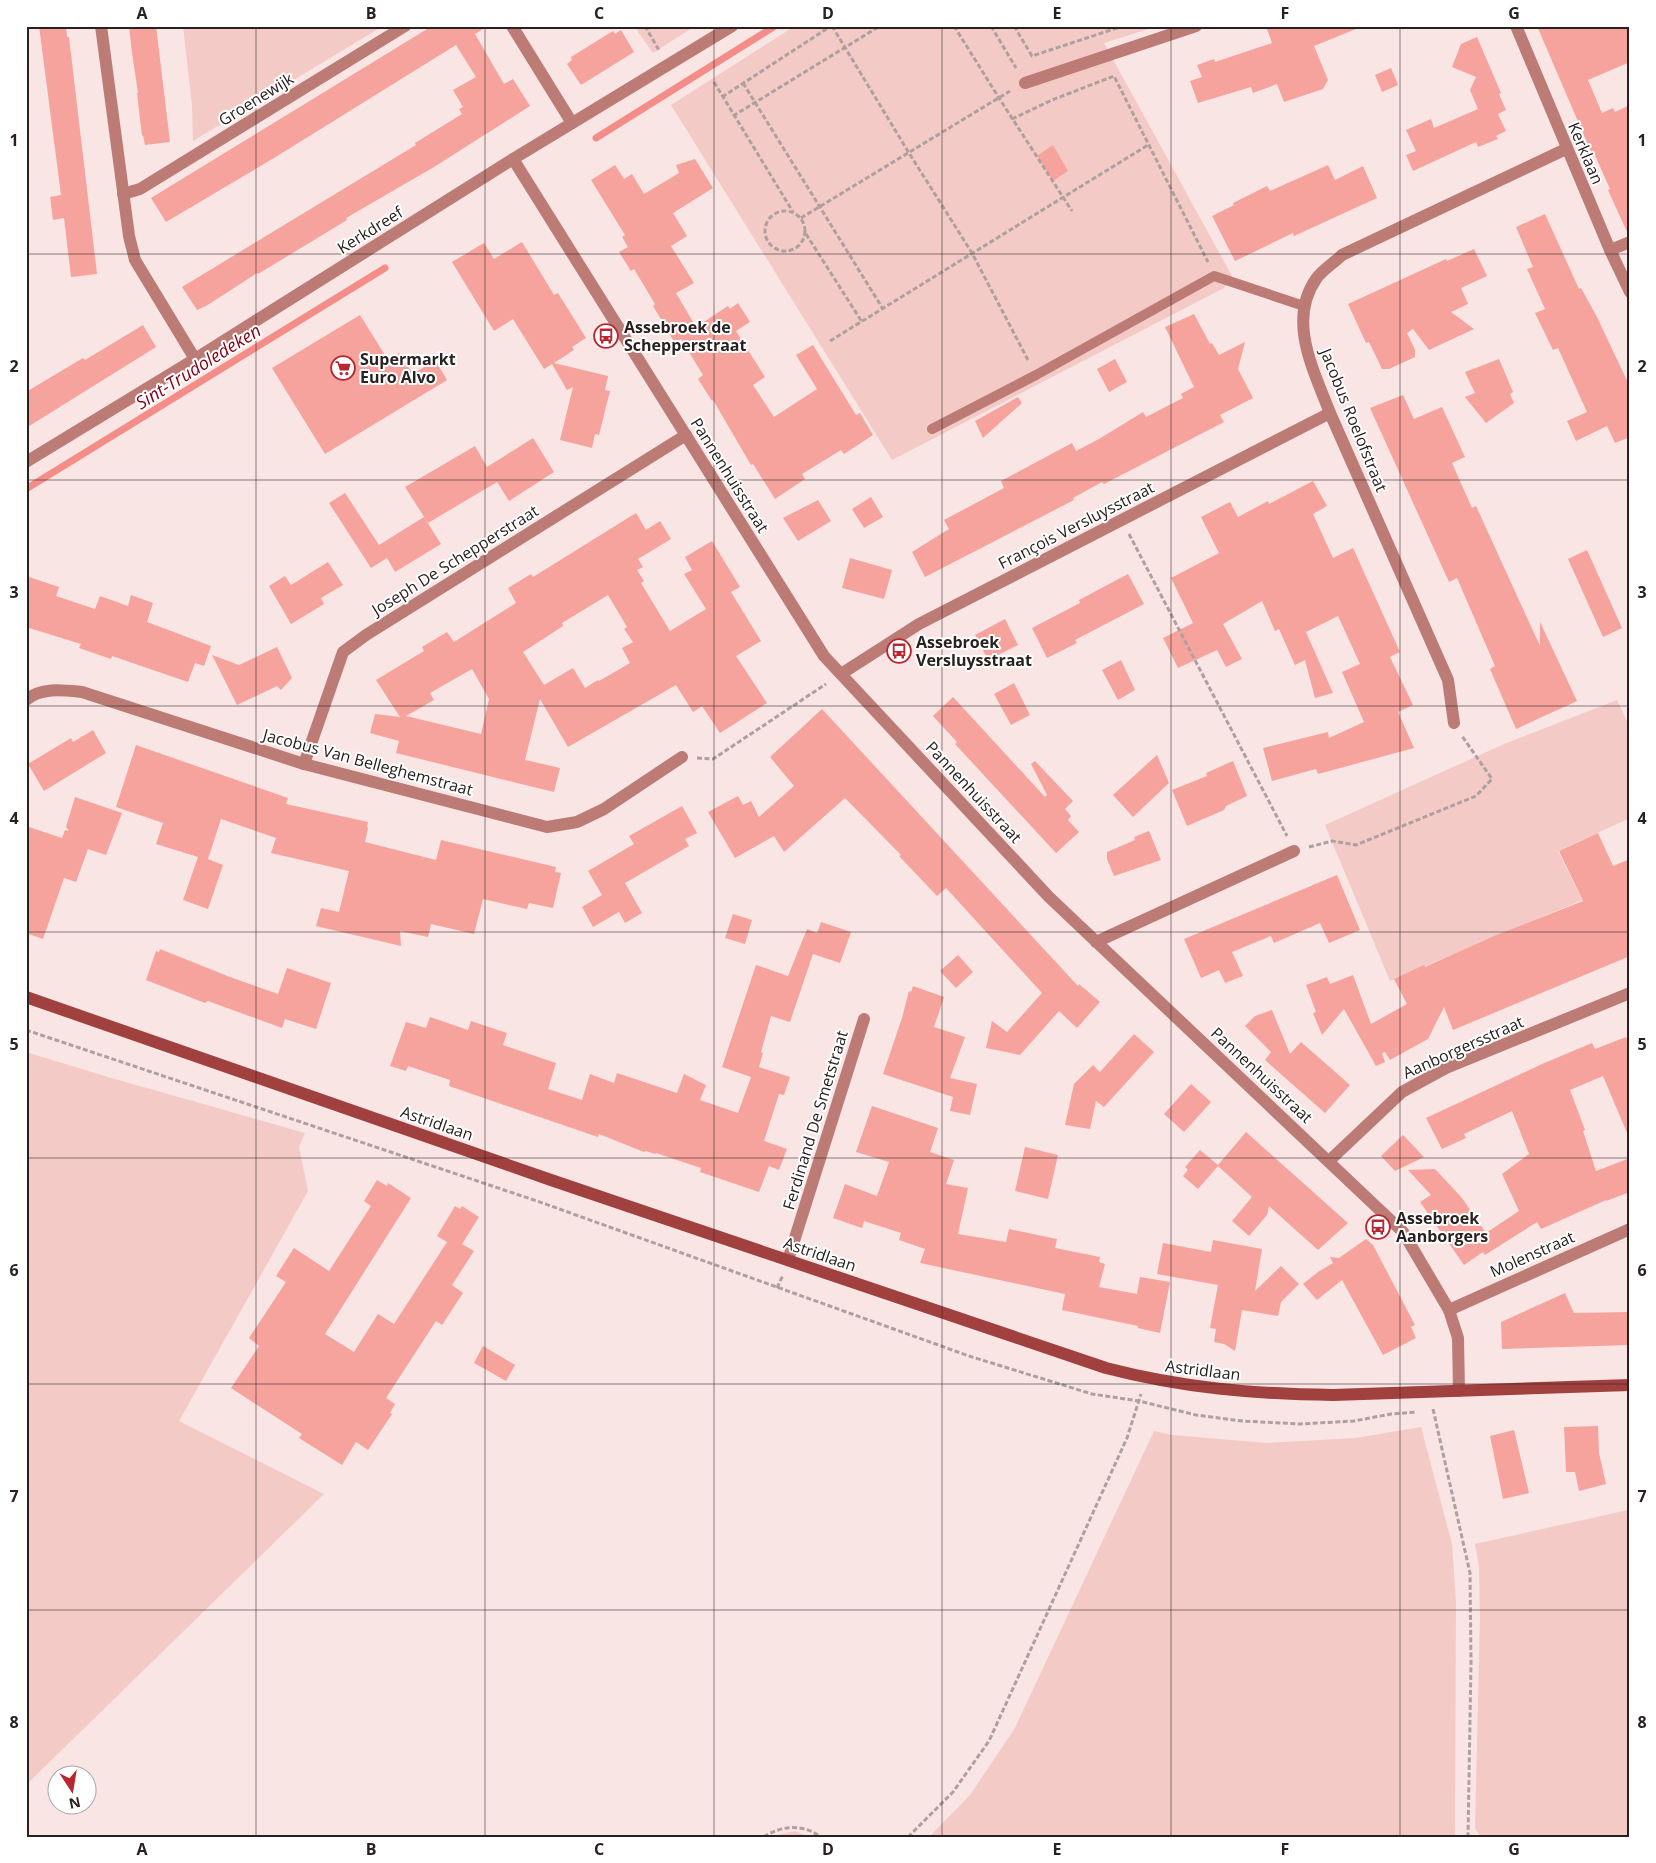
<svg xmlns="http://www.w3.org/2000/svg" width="1656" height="1863" font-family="'Open Sans',sans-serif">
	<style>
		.green { fill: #f4cac6 }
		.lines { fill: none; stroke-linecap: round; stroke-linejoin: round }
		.stream { stroke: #f48d87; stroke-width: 7 }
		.building { fill: #f7a39d; fill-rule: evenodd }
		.path { stroke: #aea09f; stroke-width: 3; stroke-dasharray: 5 2.5; stroke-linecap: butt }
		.lane { stroke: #bd7b76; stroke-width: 10 }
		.street { stroke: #bd7b76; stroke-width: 12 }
		.secondary { stroke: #a0413f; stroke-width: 12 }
		.grid { fill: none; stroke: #282120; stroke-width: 1; stroke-opacity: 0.55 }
		.labels { text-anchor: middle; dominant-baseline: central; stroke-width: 4; stroke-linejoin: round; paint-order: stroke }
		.street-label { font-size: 16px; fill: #282120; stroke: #fff }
		.poi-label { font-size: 16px; font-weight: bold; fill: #282120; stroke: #fff; text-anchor: start }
		.water-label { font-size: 18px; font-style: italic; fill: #820013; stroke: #fff }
		.neatline { fill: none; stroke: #282120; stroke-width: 2 }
		.grid-label { font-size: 16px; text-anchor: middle; font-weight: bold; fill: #282120 }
	</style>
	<rect width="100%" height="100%" fill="#f8e5e4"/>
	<!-- green -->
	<g class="green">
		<polygon points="183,26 383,26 193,141 192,106"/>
		<polygon points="634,26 695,26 653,53"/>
		<polygon points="795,26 1158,26 1104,43 1232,276 1224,288 892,460 671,105"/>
		<polygon points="1617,700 1630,728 1630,818 1558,851 1582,900 1390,981 1325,825 1504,744"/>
		<polygon points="26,1052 108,1077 305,1133 299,1147 308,1191 179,1421 324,1494 26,1785"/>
		<polygon points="1421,1427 1452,1544 1456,1603 1455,1837 929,1837 970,1795 1015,1728 1154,1431 1172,1435 1267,1443 1356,1438"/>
		<polygon points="1628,1510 1630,1514 1630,1837 1481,1837 1475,1828 1480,1617 1479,1566 1475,1544"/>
		<polygon points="795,1831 810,1837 776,1837 778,1835"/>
	</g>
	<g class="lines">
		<!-- stream -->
		<g class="stream">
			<polyline points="596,138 775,26"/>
			<polyline points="26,489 385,268"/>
		</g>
	</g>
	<!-- building -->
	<g class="building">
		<polygon points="39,26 66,26 67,37 69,37 97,274 71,277 64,218 53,220 50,197 61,195"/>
		<polygon points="129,26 156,26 170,142 145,145 143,135 142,136 137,93 138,93 132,53"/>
		<polygon points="432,26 488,26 475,34 504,84 513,79 530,106 434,167 346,218 347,220 258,274 257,273 206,306 197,310 182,287 416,145 415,143 462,114 459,109 463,107 453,90 476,77 456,45 274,158 166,222 151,198"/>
		<polygon points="1266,26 1361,27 1314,46 1328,80 1323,89 1284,102 1277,84 1253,93 1251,87 1198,103 1190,81 1202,77 1197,65 1214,59 1215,62 1272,43"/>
		<polygon points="1537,26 1630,26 1630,62 1588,80 1602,113 1613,108 1615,112 1630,105 1630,234 1628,234 1612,199 1608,190 1610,189 1594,153 1592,154"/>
		<polygon points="621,30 634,52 581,85 567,64 572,60 571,57 613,31 615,34"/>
		<polygon points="1477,37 1501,93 1499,94 1506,110 1498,114 1506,131 1496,136 1498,139 1478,147 1476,142 1413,171 1406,155 1416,151 1406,130 1431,119 1434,128 1478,109 1470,90 1476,77 1452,67 1461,44"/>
		<polygon points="1391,68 1398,85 1382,92 1375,75"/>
		<polygon points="1053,145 1068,171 1053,181 1037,156"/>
		<polygon points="695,159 713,188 673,213 687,236 671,246 694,283 676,293 696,327 728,306 730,309 738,303 750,322 736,331 765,377 753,385 774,417 817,389 796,355 813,345 856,415 860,413 873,435 844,454 841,450 802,474 805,479 775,499 753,464 751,465 713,400 712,401 698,379 703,375 681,339 675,343 653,306 655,304 634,269 631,271 619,252 628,247 622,237 625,235 591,180 615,165 624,179 632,174 644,194 679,173 676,165"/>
		<polygon points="1328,165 1335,180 1363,166 1377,198 1294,236 1293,233 1235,261 1212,216 1234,205 1233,203 1267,186 1270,191"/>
		<polygon points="1545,214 1579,289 1581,288 1597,317 1630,387 1630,437 1615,443 1607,426 1576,441 1567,421 1587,412 1558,348 1553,350 1535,313 1545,309 1527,269 1533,267 1516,227"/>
		<polygon points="522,242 554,295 558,293 586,338 572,347 574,350 554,363 608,376 605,390 610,391 599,435 595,434 592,448 560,440 573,387 567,390 552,364 544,369 513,319 494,331 452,262 484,243 494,259"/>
		<polygon points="1474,249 1487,276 1461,288 1468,304 1451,312 1474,329 1429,350 1413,329 1407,333 1415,350 1415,357 1389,369 1382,369 1369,342 1366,343 1348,304 1446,259 1447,261"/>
		<polygon points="1194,314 1210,344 1212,343 1219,355 1245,342 1238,369 1253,398 1220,415 1224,422 1104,484 1102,482 1073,498 1074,500 925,577 912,552 949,529 944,520 1004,488 1001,481 1072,443 1076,451 1099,439 1143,412 1146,417 1183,398 1181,394 1194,387 1165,327"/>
		<polygon points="360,315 388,360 399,353 413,374 435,360 447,380 325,454 272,368"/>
		<polygon points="143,325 156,347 26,428 26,392 83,358 85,360"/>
		<polygon points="1115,359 1127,382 1109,392 1097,369"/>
		<polygon points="1499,359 1513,392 1510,394 1514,403 1486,423 1465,397 1475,393 1465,372"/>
		<polygon points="1403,395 1414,419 1442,407 1465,457 1452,463 1472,508 1476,506 1540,646 1540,622 1577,701 1516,729 1490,669 1495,666 1457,578 1449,582 1370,408"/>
		<polygon points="1018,397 1022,403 983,438 975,421"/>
		<polygon points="533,438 554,472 509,501 497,482 428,523 405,487 475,446 487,467"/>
		<polygon points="1313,481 1327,506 1313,514 1333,558 1353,548 1400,652 1390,657 1413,705 1398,712 1414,748 1318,774 1316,769 1272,781 1263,748 1328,732 1329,738 1364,722 1342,672 1360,664 1338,616 1306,632 1333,693 1315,698 1305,660 1295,665 1279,629 1275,631 1262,601 1223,624 1242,659 1226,667 1217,650 1178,668 1163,638 1193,623 1171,578 1219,553 1201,517 1230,502 1238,517 1268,501 1269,504"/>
		<polygon points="345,493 379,545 424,517 441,544 395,572 387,558 371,568 329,503"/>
		<polygon points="871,497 883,517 864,528 852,509"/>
		<polygon points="818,500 831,521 798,541 783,518"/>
		<path d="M636,513L646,530L660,521L671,539L638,559L643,567L637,570L644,581L641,583L670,631L706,609L684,574L692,570L685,557L712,541L740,587L731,592L761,641L736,656L767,703L720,733L702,706L693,712L676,685L568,747L540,699L525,760L560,768L554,792L396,753L399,741L370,733L375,714L400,717L376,680L424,651L422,647L447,632L454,642L516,603L508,588L531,574L533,577ZM608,595L627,627L624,629L633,642L622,648L630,663L599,681L598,680L585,688L573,668L544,685L523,652L563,626L562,623ZM472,669L489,699L481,734L406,716L434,700L430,693Z"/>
		<polygon points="1587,550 1622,628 1603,637 1568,559"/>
		<polygon points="850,558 892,570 884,599 842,588"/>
		<polygon points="328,562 343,585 321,598 324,604 291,624 269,586 285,576 291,585"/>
		<polygon points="1128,574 1144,604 1075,640 1077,643 1047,658 1032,628 1080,603 1079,600"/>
		<polygon points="26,576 59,587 56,596 95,609 100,596 128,606 131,595 153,603 147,622 211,646 204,666 195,663 188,682 112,656 111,659 79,648 81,644 26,627"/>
		<polygon points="1005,619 1018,645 988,660 975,635"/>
		<polygon points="277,647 292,678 281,690 277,686 237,705 212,655 239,665"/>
		<polygon points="1121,660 1135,690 1118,700 1102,670"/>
		<polygon points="1014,683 1030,715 1011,725 994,694"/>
		<polygon points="953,697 1045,797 1047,795 1031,764 1035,761 1073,801 1065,809 1071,816 1068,820 1079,832 1056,853 955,744 957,742 933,716"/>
		<polygon points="822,709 1078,986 1079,984 1100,1002 1077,1028 1059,1011 1020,1055 986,1048 992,1021 1007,1032 1042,993 946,888 937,896 899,856 901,855 845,798 784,852 774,836 735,858 708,812 738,796 743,805 751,801 759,817 794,786 770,757"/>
		<polygon points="93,730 106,753 44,791 28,764 71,738 73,742"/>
		<polygon points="136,745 288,798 286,804 368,822 367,827 368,828 365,842 436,860 441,840 556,867 555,872 561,873 553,908 529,903 527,909 483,899 474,934 431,924 428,937 400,931 401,946 316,926 321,908 339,912 349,871 271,853 276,838 221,819 208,859 223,865 208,909 183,900 198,857 156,844 163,823 116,807"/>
		<polygon points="1157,755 1169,783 1133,817 1113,795"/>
		<polygon points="1233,761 1247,796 1226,806 1224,810 1187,826 1172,790 1207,776 1206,773"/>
		<polygon points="75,797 122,813 106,855 88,849 76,882 64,878 43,939 26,933 26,826 62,838 65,830 69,831 66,827"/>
		<polygon points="682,806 697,833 685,839 689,846 625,883 642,913 625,923 619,912 593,927 582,907 602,895 588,871 634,844 629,836"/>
		<polygon points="1149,831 1161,860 1114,876 1107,859 1107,852 1135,840 1134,837"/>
		<polygon points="1598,833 1613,866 1630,859 1630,956 1453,1030 1444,1007 1428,1039 1390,1060 1385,1052 1382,1053 1385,1062 1376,1066 1344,1009 1322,1035 1313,1013 1316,1012 1306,985 1327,977 1330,984 1353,975 1371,1024 1407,1004 1394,979 1424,965 1425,967 1494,936 1583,901 1559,851"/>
		<polygon points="1337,875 1360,930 1329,943 1320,923 1274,943 1271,936 1232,952 1243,976 1225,983 1219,970 1201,978 1184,939"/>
		<polygon points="733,914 752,920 745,944 725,938"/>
		<polygon points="821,922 851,932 840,963 813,954 790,1022 771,1016 761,1052 763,1053 759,1067 790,1077 784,1095 779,1094 764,1141 787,1149 779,1170 769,1166 759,1192 700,1172 701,1168 656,1153 655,1154 646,1151 644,1152 599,1134 598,1137 449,1086 450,1080 408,1066 406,1071 390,1066 406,1022 426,1028 430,1017 468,1030 471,1021 507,1033 503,1045 556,1063 548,1089 582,1100 590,1074 614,1083 617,1073 677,1093 684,1074 706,1085 700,1100 738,1113 751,1077 722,1067 756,965 788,976 807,929 817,933"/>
		<polygon points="160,949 230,977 278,994 287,968 331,983 316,1029 285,1019 282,1028 208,1001 205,1003 146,980 156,951 159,952"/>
		<polygon points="958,955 973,972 956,988 940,971"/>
		<polygon points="913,986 944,997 934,1027 965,1037 950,1078 977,1084 970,1115 950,1111 953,1097 883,1074 902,1018 909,991 911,992"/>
		<polygon points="1272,1010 1290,1054 1301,1042 1350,1085 1325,1113 1265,1060 1271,1052 1245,1026 1255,1016"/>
		<polygon points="1134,1034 1154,1052 1104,1107 1096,1101 1090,1129 1065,1125 1074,1084 1093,1065 1100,1072"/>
		<polygon points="1626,1037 1630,1047 1630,1140 1603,1076 1570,1090 1585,1130 1583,1131 1596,1171 1630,1158 1630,1192 1606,1201 1606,1200 1541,1229 1537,1222 1485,1255 1483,1252 1464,1265 1420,1202 1431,1195 1408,1170 1435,1169 1462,1198 1486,1233 1519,1211 1502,1174 1529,1154 1512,1111 1464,1134 1466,1138 1442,1149 1426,1118 1542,1064 1592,1043 1595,1049"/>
		<polygon points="1191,1084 1211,1102 1184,1132 1164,1114"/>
		<polygon points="872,1106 938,1128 930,1152 954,1160 946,1184 968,1188 958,1234 1006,1242 1009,1229 1057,1239 1055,1248 1100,1257 1099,1262 1105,1264 1099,1287 1137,1294 1140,1277 1170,1282 1160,1333 1138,1328 1138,1326 1062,1310 1065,1294 920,1263 925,1249 899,1240 901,1233 864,1221 862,1228 833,1218 845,1184 877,1196 889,1162 856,1152"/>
		<polygon points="1246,1132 1348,1223 1318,1250 1269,1206 1267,1215 1249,1236 1232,1221 1252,1197 1218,1166 1198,1189 1183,1176 1188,1170 1185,1167 1200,1150 1218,1165"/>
		<polygon points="1403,1135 1424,1157 1395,1171 1381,1156"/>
		<polygon points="1025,1147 1058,1155 1048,1199 1015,1191"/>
		<polygon points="377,1180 387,1186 388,1183 411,1198 325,1334 354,1352 378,1314 394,1324 447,1242 437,1236 455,1206 460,1209 462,1206 479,1217 462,1244 474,1251 452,1285 463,1293 442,1325 436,1321 386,1398 395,1404 390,1413 392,1414 368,1450 356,1442 342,1465 299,1438 302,1434 231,1388 259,1346 249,1338 286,1282 276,1276 294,1248 329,1271 371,1206 364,1201"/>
		<polygon points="1366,1239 1373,1245 1415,1325 1411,1327 1416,1338 1383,1355 1342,1280 1317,1300 1303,1284 1318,1272 1333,1263 1330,1257 1339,1258"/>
		<polygon points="1213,1240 1262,1249 1255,1291 1281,1266 1299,1284 1281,1302 1278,1316 1242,1310 1235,1351 1224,1344 1214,1342 1216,1329 1210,1328 1218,1285 1157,1274 1163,1243 1211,1252"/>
		<polygon points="1565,1293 1574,1313 1630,1312 1630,1345 1502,1349 1501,1322"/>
		<polygon points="483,1346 515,1365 506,1381 474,1363"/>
		<polygon points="1598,1426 1599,1453 1606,1484 1579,1491 1575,1472 1566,1472 1564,1427"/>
		<polygon points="1514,1430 1529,1493 1503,1499 1490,1436"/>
	</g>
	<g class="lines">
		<!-- path -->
		<g class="path">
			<polyline points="645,26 660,52"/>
			<polyline points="832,26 909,153 972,253 1029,362"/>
			<polyline points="954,26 999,98 1072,211"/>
			<polyline points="991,26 1016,68"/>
			<polyline points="1014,26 1032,56 1123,26"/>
			<polyline points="714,82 793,212"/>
			<polyline points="743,83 883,309"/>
			<polyline points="722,97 831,26"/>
			<polyline points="733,116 880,26"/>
			<polyline points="1012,119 1052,100 1114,76 1208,262"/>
			<circle cx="785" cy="231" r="20"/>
			<polyline points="801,218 1010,91"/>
			<polyline points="806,234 862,322"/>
			<polyline points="830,341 1148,145"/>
			<polyline points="1129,534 1287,836"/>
			<polyline points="697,758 713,759 826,684"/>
			<polyline points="1309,847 1332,841 1356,845 1476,796 1492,779 1462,736"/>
			<polyline points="26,1030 537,1201 969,1356 1092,1394 1139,1401 1196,1415 1242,1421 1300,1424 1354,1421 1391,1414 1417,1412"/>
			<polyline points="777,1288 783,1275"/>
			<polyline points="1433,1409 1470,1573 1471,1662 1468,1837"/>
			<path d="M764,1837C779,1826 804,1823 820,1837"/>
			<polyline points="908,1837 953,1792 989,1741 1127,1438 1141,1394"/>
		</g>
		<!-- lane -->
		<polyline class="lane" points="932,429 1036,375 1214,276 1304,306"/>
		<!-- street -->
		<g class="street">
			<polyline points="101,26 129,236 135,260 195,359"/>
			<polyline points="512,26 572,123"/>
			<polyline points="1516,26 1610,250 1630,292"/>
			<polyline points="1025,83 1196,26"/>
			<polyline points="513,159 824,656 1049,897 1403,1232 1449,1310 1458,1338 1459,1391"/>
			<polyline points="123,194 140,189 405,26"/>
			<polyline points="1610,250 1630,242"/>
			<polyline points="26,462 195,359 513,159 732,26"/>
			<polyline points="841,674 919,624 1330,413"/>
			<path d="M26,700C41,687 63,690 82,692L304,764L547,827L577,822L604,809L682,757"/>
			<path d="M1454,723L1448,680L1330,413C1314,371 1287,321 1316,279C1322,270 1334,263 1342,255L1566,149"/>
			<polyline points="304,764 343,652 366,635 686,435"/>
			<polyline points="1096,942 1294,851"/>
			<polyline points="1329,1161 1402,1092 1446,1068 1630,993"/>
			<polyline points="788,1260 864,1019"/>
			<polyline points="1449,1310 1630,1229"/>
		</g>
		<!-- secondary -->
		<path class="secondary" d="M26,997L551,1180L1106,1368C1183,1388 1254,1394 1333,1395L1630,1385"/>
	</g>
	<!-- grid -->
	<path class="grid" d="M256,26V1837M485,26V1837M714,26V1837M942,26V1837M1171,26V1837M1400,26V1837M26,254H1630M26,480H1630M26,706H1630M26,932H1630M26,1158H1630M26,1384H1630M26,1610H1630"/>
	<!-- icons -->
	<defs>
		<g id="bus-ring" transform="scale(1.25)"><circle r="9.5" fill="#fff" stroke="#b8272f" stroke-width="1.5"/><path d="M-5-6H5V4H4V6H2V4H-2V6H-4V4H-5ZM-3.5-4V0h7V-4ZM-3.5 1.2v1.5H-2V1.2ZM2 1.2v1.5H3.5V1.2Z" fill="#b8272f"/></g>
		<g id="supermarket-ring" transform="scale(1.25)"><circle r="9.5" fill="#fff" stroke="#b8272f" stroke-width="1.5"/><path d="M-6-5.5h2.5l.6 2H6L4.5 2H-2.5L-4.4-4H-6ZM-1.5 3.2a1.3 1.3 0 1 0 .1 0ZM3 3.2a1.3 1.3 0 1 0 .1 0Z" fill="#b8272f"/></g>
	</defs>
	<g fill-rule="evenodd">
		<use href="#bus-ring" x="606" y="336"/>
		<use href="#supermarket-ring" x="343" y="368"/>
		<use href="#bus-ring" x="899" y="651"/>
		<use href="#bus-ring" x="1378" y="1227"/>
	</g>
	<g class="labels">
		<!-- street labels -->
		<g class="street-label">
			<text transform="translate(256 99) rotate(-32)">Groenewijk</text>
			<text transform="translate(1586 153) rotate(67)">Kerklaan</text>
			<text transform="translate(370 230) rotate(-32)">Kerkdreef</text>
			<text transform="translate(1354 420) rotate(68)">Jacobus Roelofstraat</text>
			<text transform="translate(730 475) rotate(58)">Pannenhuisstraat</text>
			<text transform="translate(1076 525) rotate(-27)">François Versluysstraat</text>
			<text transform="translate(455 560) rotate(-32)">Joseph De Schepperstraat</text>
			<text transform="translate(368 762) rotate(15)">Jacobus Van Belleghemstraat</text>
			<text transform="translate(974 792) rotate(47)">Pannenhuisstraat</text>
			<text transform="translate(1463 1047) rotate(-24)">Aanborgersstraat</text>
			<text transform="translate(1262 1075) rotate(43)">Pannenhuisstraat</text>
			<text transform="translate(815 1120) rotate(-73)">Ferdinand De Smetstraat</text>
			<text transform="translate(437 1123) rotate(19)">Astridlaan</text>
			<text transform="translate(820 1254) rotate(19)">Astridlaan</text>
			<text transform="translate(1532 1254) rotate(-24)">Molenstraat</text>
			<text transform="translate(1203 1370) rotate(7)">Astridlaan</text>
		</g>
		<!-- poi labels -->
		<g class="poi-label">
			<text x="624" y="327">Assebroek de<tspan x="624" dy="18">Schepperstraat</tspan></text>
			<text x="360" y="359">Supermarkt<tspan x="360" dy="18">Euro Alvo</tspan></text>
			<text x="916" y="642">Assebroek<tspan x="916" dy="18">Versluysstraat</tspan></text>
			<text x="1396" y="1218">Assebroek<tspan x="1396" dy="18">Aanborgers</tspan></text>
		</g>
		<!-- water labels -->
		<g class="water-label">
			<text transform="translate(198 366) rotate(-32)">Sint-Trudoledeken</text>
		</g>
	</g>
	<!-- border -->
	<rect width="1656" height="1863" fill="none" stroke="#ffffff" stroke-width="55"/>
	<!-- north arrow -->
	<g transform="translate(72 1790) rotate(168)"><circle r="24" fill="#ffffff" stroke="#a9a6a6"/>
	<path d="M0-4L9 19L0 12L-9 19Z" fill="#b8272f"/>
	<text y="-8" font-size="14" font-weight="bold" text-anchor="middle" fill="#282120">N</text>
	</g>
	<rect x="28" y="28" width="1600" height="1808" class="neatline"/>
	<g class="grid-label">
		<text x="142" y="19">A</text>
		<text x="371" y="19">B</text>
		<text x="599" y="19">C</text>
		<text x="828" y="19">D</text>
		<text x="1057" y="19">E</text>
		<text x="1285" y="19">F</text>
		<text x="1514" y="19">G</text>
		<text x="14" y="146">1</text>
		<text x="1642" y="146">1</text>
		<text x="14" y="372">2</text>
		<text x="1642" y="372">2</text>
		<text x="14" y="598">3</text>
		<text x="1642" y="598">3</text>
		<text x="14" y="824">4</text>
		<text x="1642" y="824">4</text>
		<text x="14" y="1050">5</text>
		<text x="1642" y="1050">5</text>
		<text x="14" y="1276">6</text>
		<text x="1642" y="1276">6</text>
		<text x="14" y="1502">7</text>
		<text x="1642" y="1502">7</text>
		<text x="14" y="1728">8</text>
		<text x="1642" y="1728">8</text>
		<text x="142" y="1855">A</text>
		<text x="371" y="1855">B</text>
		<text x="599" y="1855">C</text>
		<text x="828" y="1855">D</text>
		<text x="1057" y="1855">E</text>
		<text x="1285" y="1855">F</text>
		<text x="1514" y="1855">G</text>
	</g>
</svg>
